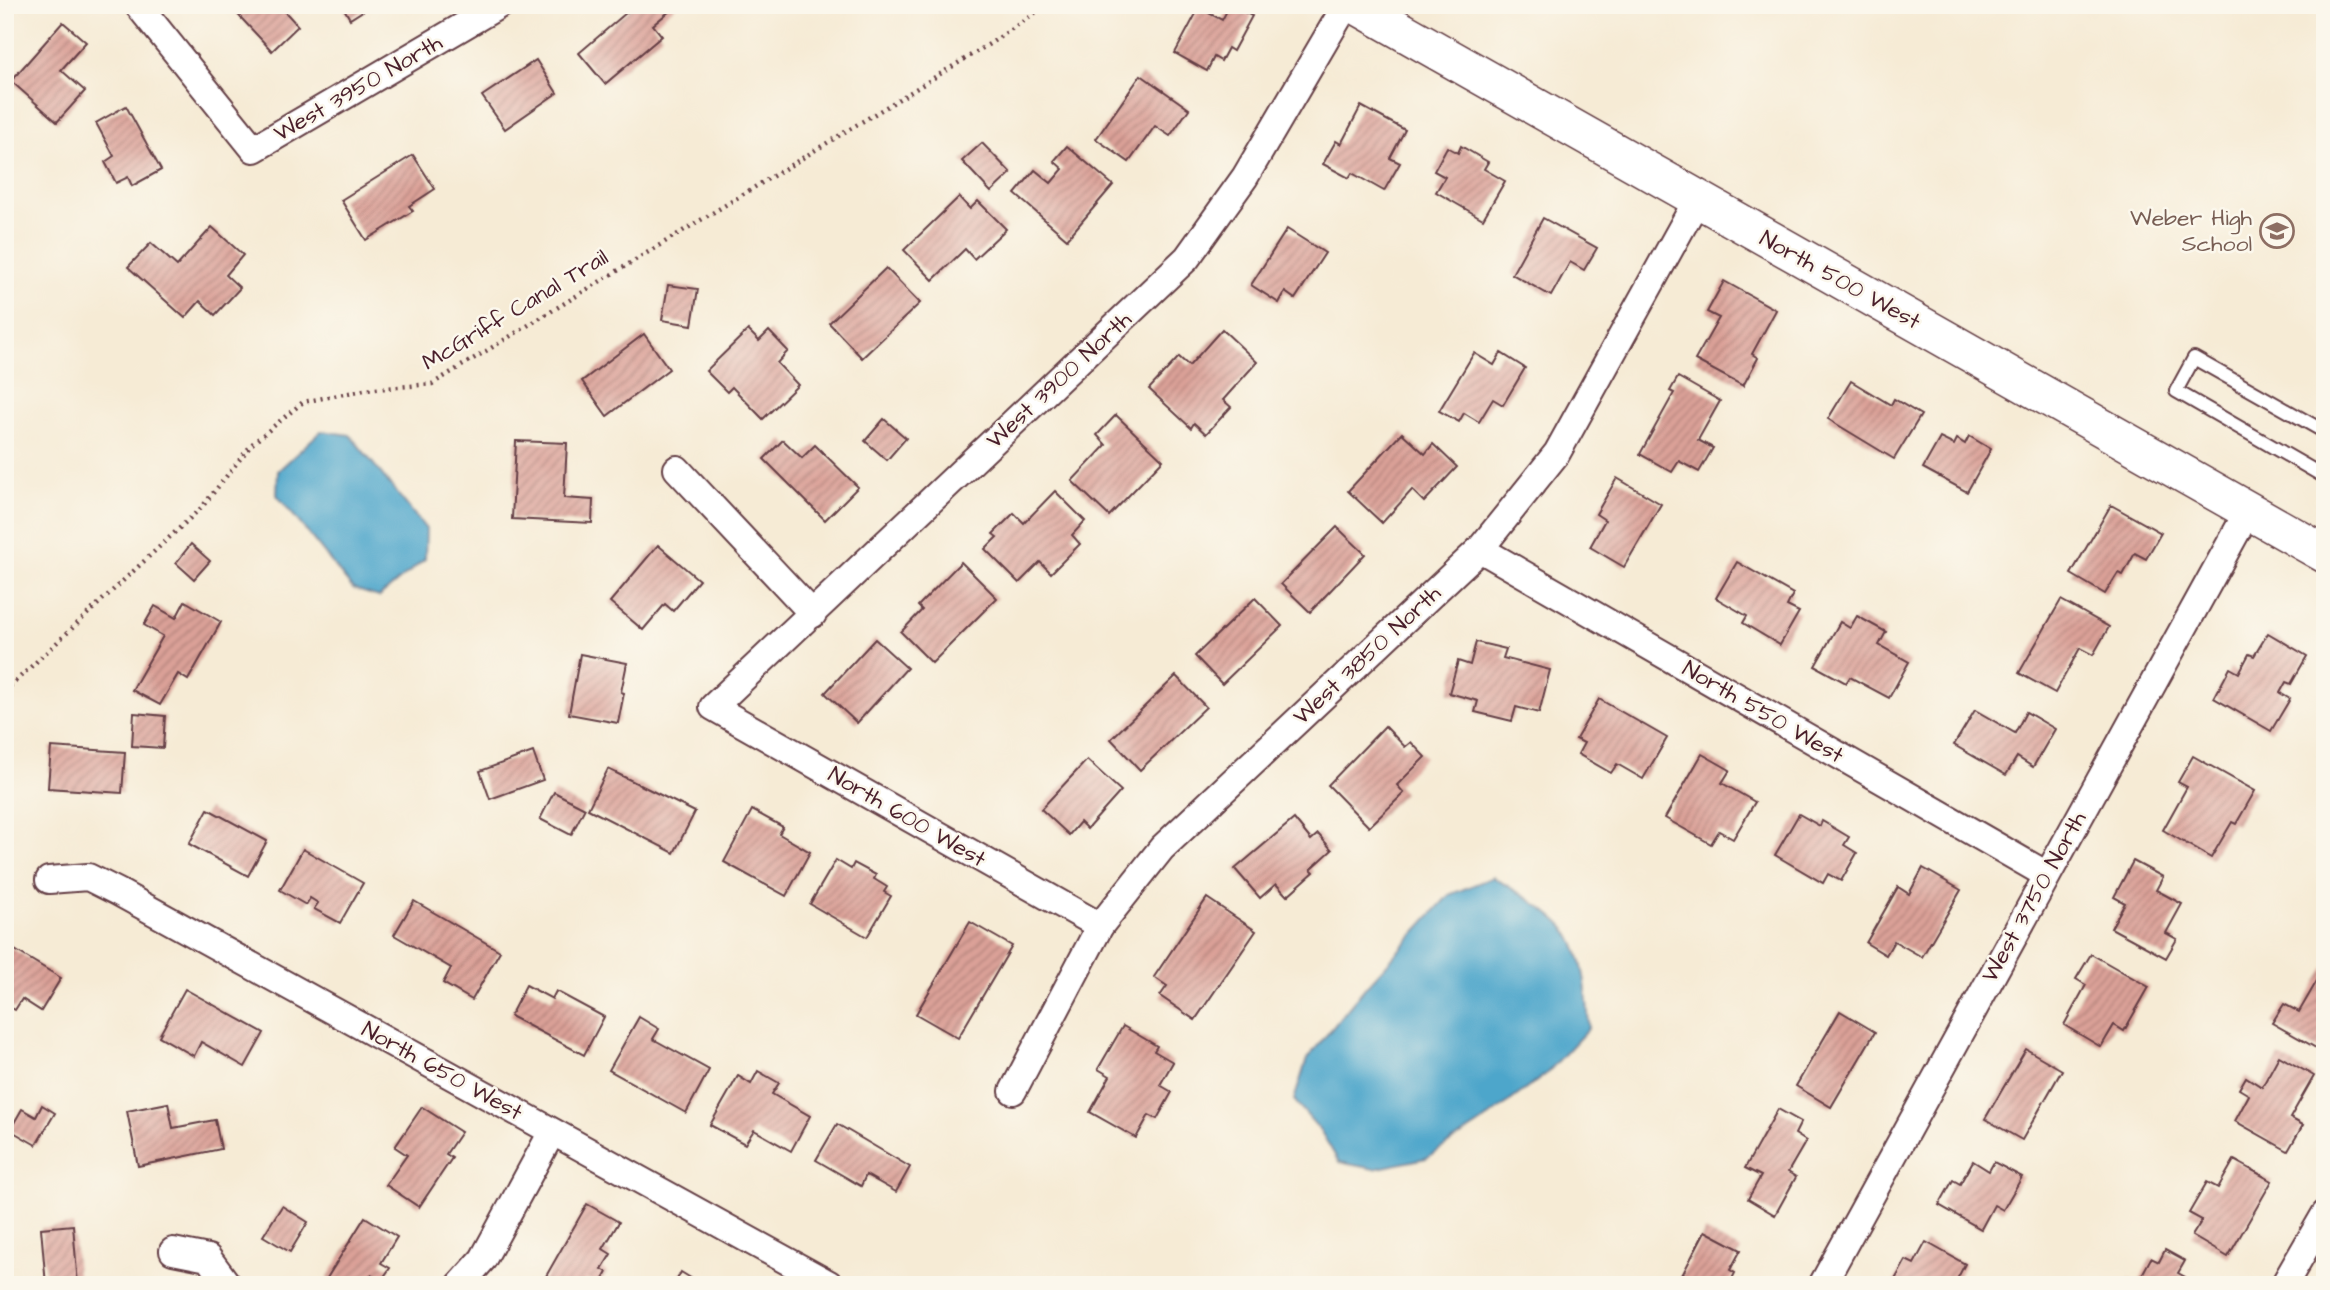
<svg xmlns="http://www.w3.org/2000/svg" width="2330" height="1290" font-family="'Architects Daughter',sans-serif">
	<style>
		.water { fill: #4ea6cb; stroke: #4c627b; stroke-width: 2 }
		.building { fill: url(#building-hatch) }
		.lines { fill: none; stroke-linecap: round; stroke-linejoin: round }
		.lane-casing { stroke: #643e44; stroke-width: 16 }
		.street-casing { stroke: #643e44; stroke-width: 30 }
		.secondary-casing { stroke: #643e44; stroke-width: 40 }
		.path { stroke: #643e44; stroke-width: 4.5; stroke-dasharray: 2 5; stroke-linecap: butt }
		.lane { stroke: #fff; stroke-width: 12 }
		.street { stroke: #fff; stroke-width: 26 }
		.secondary { stroke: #fff; stroke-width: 37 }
		.labels { text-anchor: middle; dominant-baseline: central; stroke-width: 5; stroke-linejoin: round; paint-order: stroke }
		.street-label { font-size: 23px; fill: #4a1f2b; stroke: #fbf7ec }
		.education-label { font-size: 23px; fill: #785e54; stroke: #fbf7ec; text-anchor: end }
	</style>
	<defs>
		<pattern id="building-hatch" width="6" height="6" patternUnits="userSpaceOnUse" patternTransform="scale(1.75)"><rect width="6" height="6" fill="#dba198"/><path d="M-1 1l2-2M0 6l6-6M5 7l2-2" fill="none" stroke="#b4837c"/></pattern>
	</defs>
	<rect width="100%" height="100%" fill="#fbf7ec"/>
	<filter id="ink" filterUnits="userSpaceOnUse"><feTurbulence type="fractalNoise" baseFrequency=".0143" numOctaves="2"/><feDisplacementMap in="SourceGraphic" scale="14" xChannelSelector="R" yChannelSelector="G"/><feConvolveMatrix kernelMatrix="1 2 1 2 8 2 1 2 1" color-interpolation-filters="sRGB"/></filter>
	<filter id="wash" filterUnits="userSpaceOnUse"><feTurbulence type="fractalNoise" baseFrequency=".00686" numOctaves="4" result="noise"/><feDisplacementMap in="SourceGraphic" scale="28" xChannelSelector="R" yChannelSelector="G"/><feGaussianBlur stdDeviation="1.57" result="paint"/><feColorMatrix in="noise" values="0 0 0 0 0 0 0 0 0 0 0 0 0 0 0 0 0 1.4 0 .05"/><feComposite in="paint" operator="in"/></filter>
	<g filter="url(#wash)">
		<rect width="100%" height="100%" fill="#f6ebd5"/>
		<!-- water -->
		<g class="water">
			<polygon points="321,431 350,435 426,529 425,559 379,597 353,589 277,495 278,471"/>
			<path d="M1493,877C1514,890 1560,916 1571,937C1586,964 1587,998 1589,1028L1546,1074L1478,1125L1426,1158L1374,1169L1339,1162L1320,1130L1294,1100L1307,1059L1364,989L1449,895Z"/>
		</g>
		<g id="blocks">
			<!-- building -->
			<g class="building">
				<polygon points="229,5 279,5 298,26 272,51"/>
				<polygon points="342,5 372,5 350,19"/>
				<polygon points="631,5 677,5 653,25 662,36 605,84 579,53 633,7"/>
				<polygon points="1230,5 1252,16 1233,51 1228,48 1221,61 1214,57 1207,71 1175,53 1199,8 1222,20"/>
				<polygon points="63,22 86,42 61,70 85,91 57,122 11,81"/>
				<polygon points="536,60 557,93 505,129 482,96"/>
				<polygon points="1141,75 1189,109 1170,136 1155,126 1129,162 1096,139"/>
				<polygon points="126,106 161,170 132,186 128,177 116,183 105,162 114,156 96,123"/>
				<polygon points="1361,106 1405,130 1390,158 1400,163 1384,191 1352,173 1349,178 1323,164 1336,141 1341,144"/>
				<polygon points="982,143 1011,173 991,192 962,161"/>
				<polygon points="1067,146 1113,185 1067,239 1015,194 1035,170 1051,183 1063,169 1054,161"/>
				<polygon points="1461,146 1488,162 1484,169 1505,181 1483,219 1436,192 1445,177 1434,171 1447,147 1458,153"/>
				<polygon points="413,155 435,189 409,206 413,211 366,240 341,200"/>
				<polygon points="959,197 970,209 978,201 1006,229 974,259 965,249 933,280 904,250"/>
				<polygon points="1543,218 1597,248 1584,270 1570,262 1551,296 1512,274"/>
				<polygon points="212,227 243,255 226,275 240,288 215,315 200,301 185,318 128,267 151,243 177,266"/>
				<polygon points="1287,229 1325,253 1295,299 1285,292 1279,303 1251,285"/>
				<polygon points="886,268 920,303 862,358 829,323"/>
				<polygon points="1724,281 1776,310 1752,354 1758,358 1743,386 1695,360 1719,318 1707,312"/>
				<polygon points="668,285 698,289 692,325 662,320"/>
				<polygon points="1222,329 1257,362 1223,400 1231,407 1206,434 1194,423 1191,428 1149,389 1179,357 1189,366"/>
				<polygon points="748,330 759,341 769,331 788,351 777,363 798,385 763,419 732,387 727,392 706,371"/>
				<polygon points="644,334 669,369 607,416 582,381"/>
				<polygon points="1474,353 1494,365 1501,353 1525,368 1503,405 1493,399 1479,422 1464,413 1459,422 1439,411"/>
				<polygon points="1678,377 1720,401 1698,440 1713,448 1699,472 1679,461 1672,472 1640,454 1674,393 1670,391"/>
				<polygon points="1851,381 1891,405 1894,399 1921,415 1894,459 1828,419"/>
				<polygon points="1116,415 1163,460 1109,516 1072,481 1106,445 1097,435"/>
				<polygon points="884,419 906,438 887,460 865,441"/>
				<polygon points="1402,433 1425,454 1433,444 1457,467 1424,502 1412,490 1382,523 1348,491"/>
				<polygon points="1969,436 1991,449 1967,492 1923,468 1940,438 1954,445 1957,439 1965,444"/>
				<polygon points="783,440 802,458 815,445 858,487 825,520 764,459"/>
				<polygon points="516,441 567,443 564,498 593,500 592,523 512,519"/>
				<polygon points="1617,478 1661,504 1624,567 1590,547 1605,520 1596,514"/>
				<polygon points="1055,491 1085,521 1072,535 1080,544 1051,573 1040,562 1019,583 985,549 997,537 993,534 1014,513 1024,523"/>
				<polygon points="2111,505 2161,533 2146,559 2135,553 2123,575 2118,573 2105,594 2071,574"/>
				<polygon points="1337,527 1365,554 1310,612 1281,584"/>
				<polygon points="191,544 210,561 194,579 176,563"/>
				<polygon points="658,545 699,580 673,611 665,604 643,630 610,602"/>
				<polygon points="961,562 997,598 932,663 901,632 922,610 918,606"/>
				<polygon points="1737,562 1793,594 1787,606 1799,612 1780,645 1743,623 1747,616 1716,598"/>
				<polygon points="1255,598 1282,626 1222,684 1195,656"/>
				<polygon points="2061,600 2109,627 2093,655 2080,648 2055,693 2019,673"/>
				<polygon points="185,601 221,622 188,680 178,674 160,705 132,690 163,636 144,625 155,606 176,618"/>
				<polygon points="1857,616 1886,632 1879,645 1909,662 1889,698 1850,677 1846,683 1815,666 1840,622 1850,628"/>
				<polygon points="2268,633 2307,656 2291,684 2286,682 2280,693 2290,699 2271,731 2214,698 2230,668 2239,673 2249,654 2254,656"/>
				<polygon points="875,639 907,668 857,723 825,693"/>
				<polygon points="1476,642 1506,649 1503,658 1550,670 1539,713 1516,707 1512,721 1475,712 1478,701 1449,693 1458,661 1470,665"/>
				<polygon points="580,654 627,663 621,692 624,693 618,723 569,714"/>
				<polygon points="1176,676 1206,707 1140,770 1111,739"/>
				<polygon points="1599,699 1667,738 1643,779 1617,764 1611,773 1578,754 1584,743 1576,739"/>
				<polygon points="1975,710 2015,733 2026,712 2055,729 2033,767 2017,757 2006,775 1954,745"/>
				<polygon points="134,713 165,716 163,748 132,746"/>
				<polygon points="1385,726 1405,747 1411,742 1425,757 1397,785 1404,793 1369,827 1328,785"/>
				<polygon points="51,747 125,752 122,793 48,788"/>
				<polygon points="533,752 543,780 490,799 480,771"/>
				<polygon points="1702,754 1730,770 1722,783 1755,802 1733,839 1719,831 1711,844 1665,818"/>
				<polygon points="2193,756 2255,791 2236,824 2232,822 2211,858 2163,830 2187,787 2178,782"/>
				<polygon points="1087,760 1121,791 1087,829 1080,822 1069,835 1041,809"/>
				<polygon points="608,769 695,812 674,853 588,809"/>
				<polygon points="554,792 585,808 571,835 540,819"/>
				<polygon points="208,809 267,841 248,876 189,844"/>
				<polygon points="752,810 783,827 779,834 810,852 786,896 724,862"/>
				<polygon points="1799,814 1820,826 1822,821 1849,837 1844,845 1857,853 1841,881 1828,874 1823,883 1775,855"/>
				<polygon points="1294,819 1311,840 1318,834 1332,850 1311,869 1314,872 1287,896 1276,884 1260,898 1235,869"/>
				<polygon points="303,849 363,883 340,923 314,909 318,903 310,898 306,905 280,890"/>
				<polygon points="836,860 851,869 854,863 876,875 874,879 887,887 884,892 891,896 867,937 810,904"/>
				<polygon points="2133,861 2163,877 2156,890 2182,904 2166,933 2177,939 2166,958 2111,928 2125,903 2114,897"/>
				<polygon points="1923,868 1961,890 1922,957 1894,941 1886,955 1866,943 1898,887 1909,894"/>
				<polygon points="1207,898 1256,931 1195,1020 1160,996 1167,986 1154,977"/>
				<polygon points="414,901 500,951 472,1000 443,983 451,968 394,935"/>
				<polygon points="970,922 1012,946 958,1038 916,1014"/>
				<polygon points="5,944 61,978 41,1011 22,999 15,1010 5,1004"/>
				<polygon points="2091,954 2149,987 2124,1031 2114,1025 2101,1047 2064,1025 2086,985 2076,979"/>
				<polygon points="2325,967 2325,1053 2272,1023 2284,1004 2299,1012"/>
				<polygon points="526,985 552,999 556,991 604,1017 584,1055 510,1016"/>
				<polygon points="185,989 264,1033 245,1067 201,1042 194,1056 159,1036"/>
				<polygon points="1840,1011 1875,1032 1831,1107 1796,1086"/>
				<polygon points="639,1017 659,1029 653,1039 709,1070 686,1113 609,1070"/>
				<polygon points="1123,1026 1157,1046 1154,1051 1173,1062 1160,1085 1172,1092 1157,1119 1149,1115 1136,1138 1090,1112 1110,1076 1098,1069"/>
				<polygon points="2026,1049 2062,1070 2022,1140 1985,1119"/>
				<polygon points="2279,1056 2314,1076 2290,1118 2303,1125 2288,1151 2235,1121 2249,1095 2239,1089 2246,1077 2262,1087"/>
				<polygon points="758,1071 779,1083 772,1094 810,1116 791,1151 754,1130 745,1144 710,1125 738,1076 751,1084"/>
				<polygon points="168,1103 173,1128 215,1120 221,1149 138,1166 127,1111"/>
				<polygon points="42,1105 55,1113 36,1145 10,1130 22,1109 36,1117"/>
				<polygon points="422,1107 461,1132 446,1154 452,1158 419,1207 386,1185 407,1155 395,1147"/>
				<polygon points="1778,1109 1801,1122 1795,1134 1806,1141 1788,1172 1796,1177 1775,1215 1748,1199 1761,1176 1745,1168"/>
				<polygon points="837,1124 910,1167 896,1192 866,1175 861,1186 816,1160"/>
				<polygon points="2234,1160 2272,1181 2228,1257 2192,1236 2202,1220 2189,1213 2207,1182 2218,1188"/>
				<polygon points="1973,1161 1989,1171 1994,1162 2022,1177 2003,1210 1994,1205 1981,1229 1939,1205 1953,1180 1960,1184"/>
				<polygon points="587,1204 619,1222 603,1249 611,1254 602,1269 607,1272 600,1285 587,1280 584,1285 541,1285"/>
				<polygon points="282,1206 308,1222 290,1252 263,1236"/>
				<polygon points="365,1217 397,1237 381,1263 390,1268 381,1281 371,1275 364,1285 337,1285 327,1278"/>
				<polygon points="73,1225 78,1285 46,1285 41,1228"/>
				<polygon points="1705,1231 1741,1250 1730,1270 1735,1273 1729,1285 1677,1285"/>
				<polygon points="1926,1242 1965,1264 1954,1285 1892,1285 1906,1260 1914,1264"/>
				<polygon points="2165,1250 2185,1261 2178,1273 2185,1277 2181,1285 2125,1285 2129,1279 2137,1284 2151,1258 2159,1262"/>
				<polygon points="681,1272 702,1285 674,1285"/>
			</g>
		</g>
	</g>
	<g filter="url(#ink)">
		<use href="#blocks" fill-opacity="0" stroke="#643e44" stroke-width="2"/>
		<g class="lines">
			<!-- lane casing -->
			<g class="lane-casing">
				<polyline id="lane" points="2325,432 2194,358 2176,391 2325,477"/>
			</g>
			<!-- street casing -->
			<g class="street-casing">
				<g id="street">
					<polyline points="138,5 254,149 499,5"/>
					<polyline points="677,469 813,614"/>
					<polyline points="1480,549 2047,875"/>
					<polyline points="49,880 88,877 118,892 829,1284"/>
					<polyline points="1100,926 713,707 1187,258 1245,177 1346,5"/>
					<polyline points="1013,1091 1100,926 1162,848 1480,549 1557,453 1697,200"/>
					<polyline points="173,1251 208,1258 228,1285"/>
					<polyline points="460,1285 483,1259 552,1132"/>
					<polyline points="1822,1285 2248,511"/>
					<polyline points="2284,1285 2325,1214"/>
				</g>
			</g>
			<!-- secondary casing -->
			<g class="secondary-casing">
				<polyline id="secondary" points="1356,5 2325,554"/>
			</g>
			<!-- path -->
			<polyline class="path" points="5,691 202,507 252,444 303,402 364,390 432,384 991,43 1047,5"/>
			<!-- lane -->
			<use href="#lane" class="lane"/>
			<!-- street -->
			<use href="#street" class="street"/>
			<!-- secondary -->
			<use href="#secondary" class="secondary"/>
		</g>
	</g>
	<!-- icons -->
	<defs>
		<g id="school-ring" transform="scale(1.75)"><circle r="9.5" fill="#fbf7ec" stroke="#8d6e63" stroke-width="1.5"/><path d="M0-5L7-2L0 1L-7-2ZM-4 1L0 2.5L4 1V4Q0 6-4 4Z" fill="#8d6e63"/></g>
	</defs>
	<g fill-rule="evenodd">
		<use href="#school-ring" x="2277" y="231"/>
	</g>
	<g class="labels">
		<!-- street labels -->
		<g class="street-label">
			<text transform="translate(358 88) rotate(-30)">West 3950 North</text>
			<text transform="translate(1840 280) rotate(29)">North 500 West</text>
			<text transform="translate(515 310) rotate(-31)">McGriff Canal Trail</text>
			<text transform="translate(1059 380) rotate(-43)">West 3900 North</text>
			<text transform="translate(1367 655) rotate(-43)">West 3850 North</text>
			<text transform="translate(1763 712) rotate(30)">North 550 West</text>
			<text transform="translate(907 817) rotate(30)">North 600 West</text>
			<text transform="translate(2034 897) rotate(-61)">West 3750 North</text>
			<text transform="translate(442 1071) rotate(29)">North 650 West</text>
		</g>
		<!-- education labels -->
		<g class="education-label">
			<text x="2252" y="218">Weber High<tspan x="2252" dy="26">School</tspan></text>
		</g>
	</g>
	<!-- margin -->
	<rect width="2330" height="1290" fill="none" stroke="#fbf7ec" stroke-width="28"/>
</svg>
